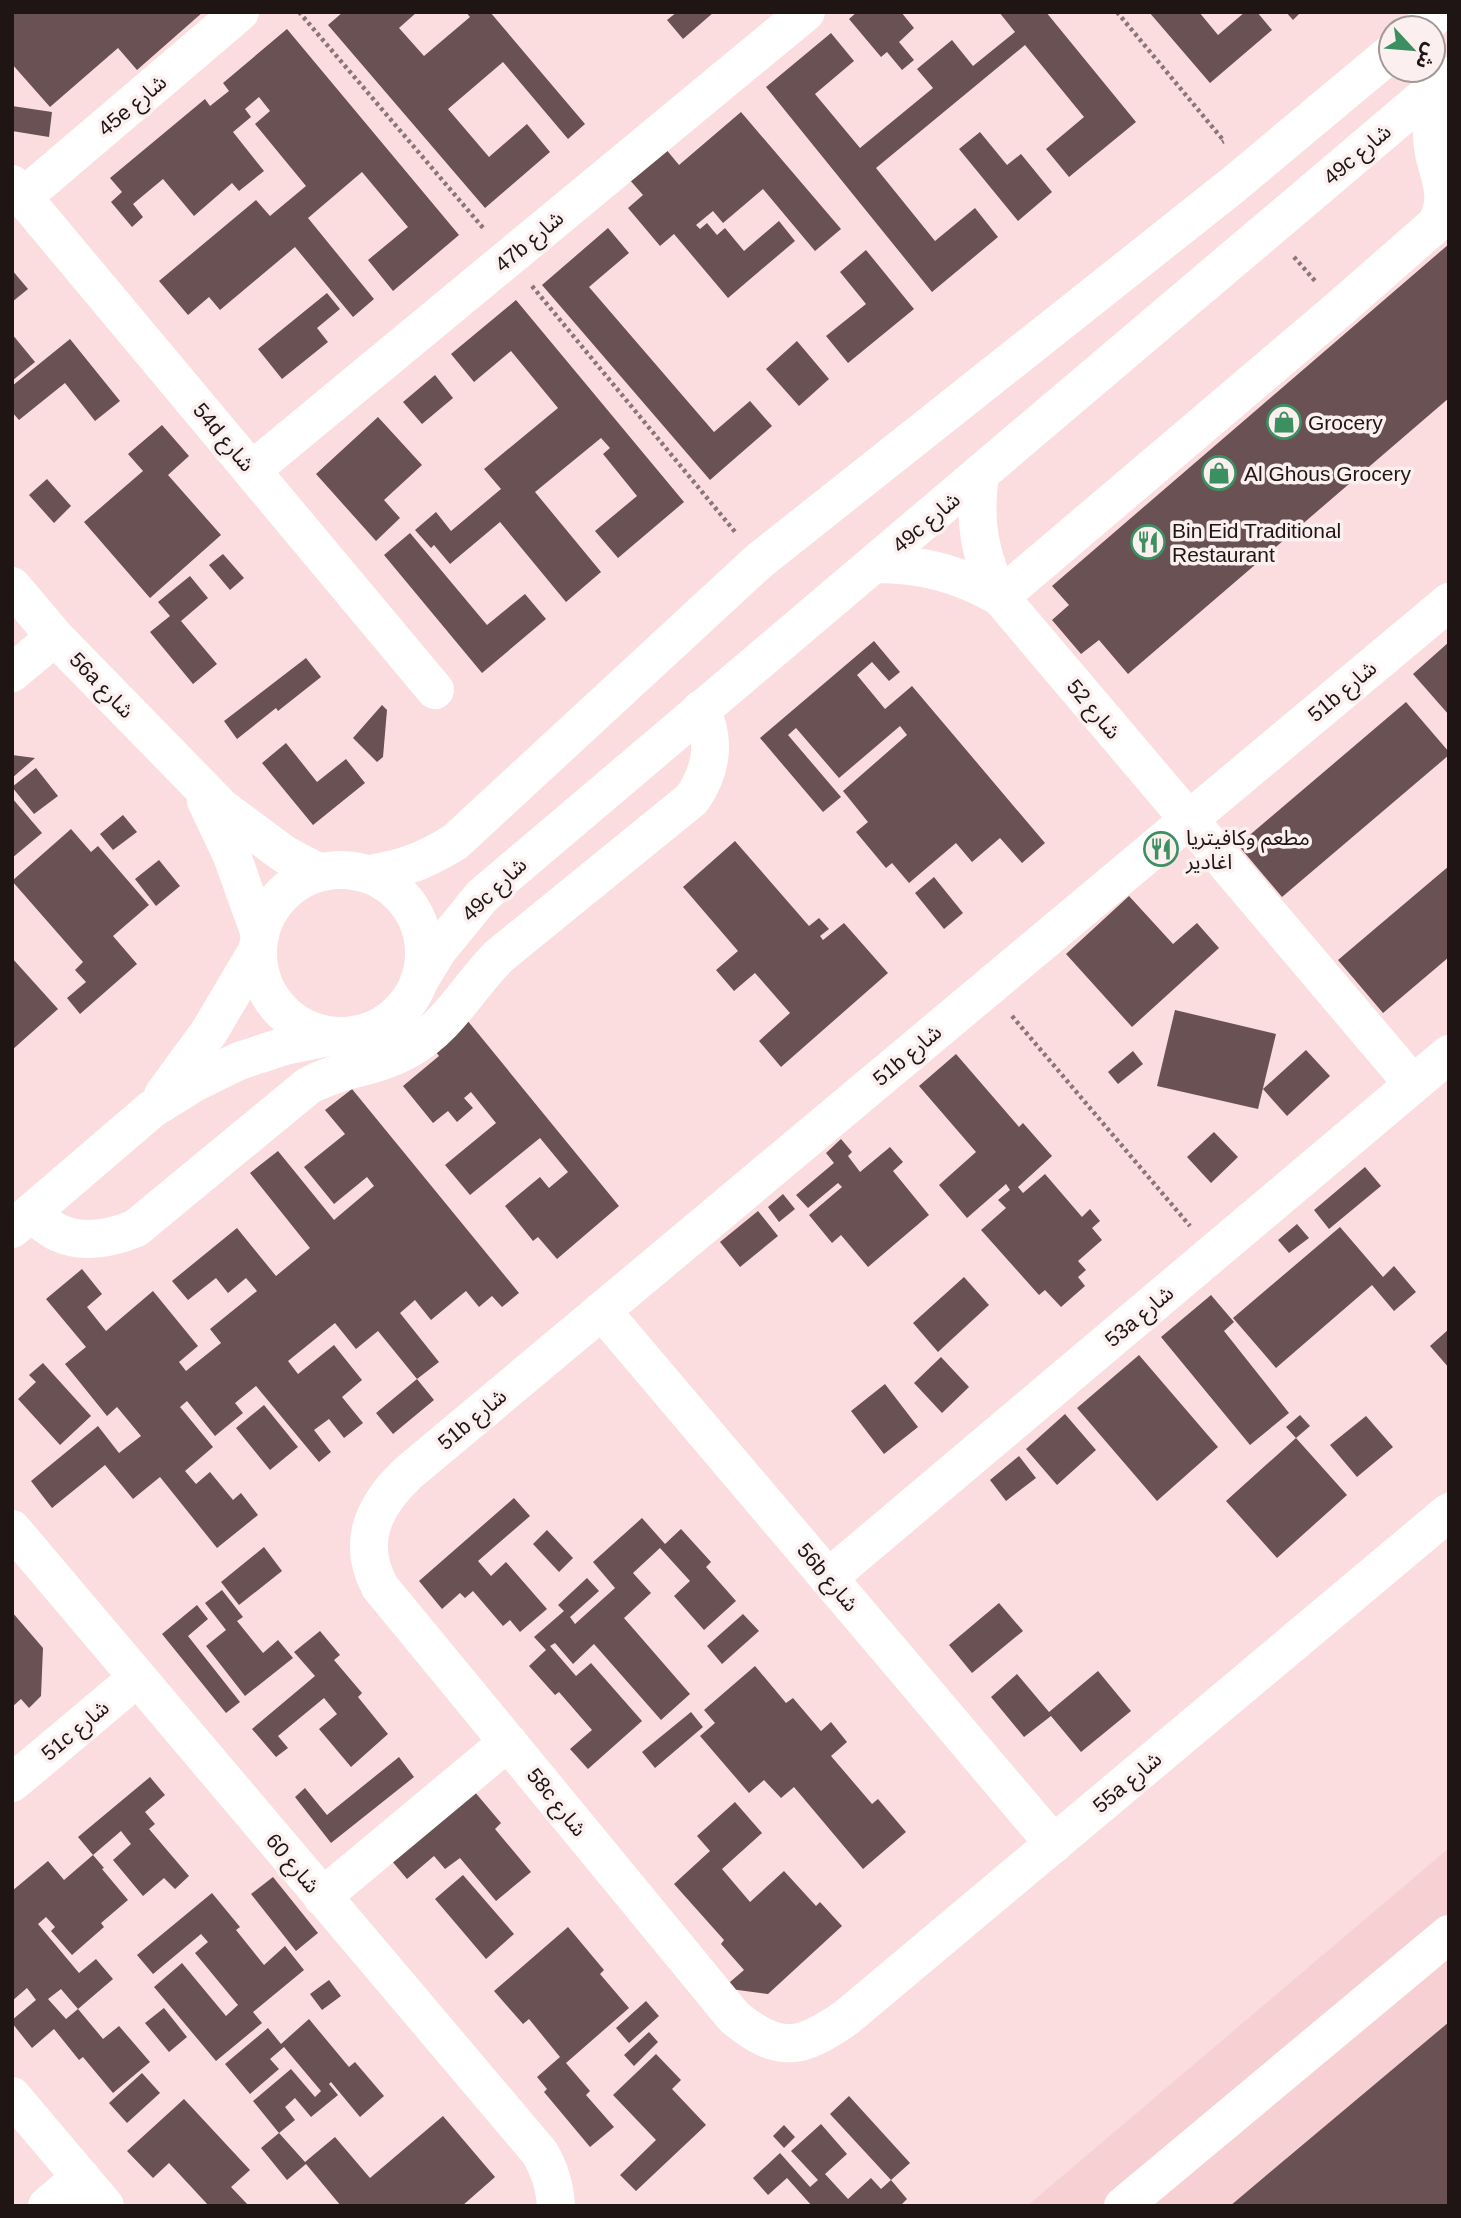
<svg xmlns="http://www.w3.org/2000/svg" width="1461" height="2218" font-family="Arial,'Noto Sans Arabic',sans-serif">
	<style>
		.built { fill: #f7d0d3 }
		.building { fill: #6a5153 }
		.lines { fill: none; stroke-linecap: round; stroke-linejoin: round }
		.path { stroke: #8a7677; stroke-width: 4.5; stroke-dasharray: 3.5 3.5; stroke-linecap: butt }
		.minor { stroke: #fff; stroke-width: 38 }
		.labels { text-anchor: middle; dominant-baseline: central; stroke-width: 7; stroke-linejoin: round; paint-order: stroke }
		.street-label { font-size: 21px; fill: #1f1515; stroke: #fbeff0 }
		.poi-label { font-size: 21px; fill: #1f1515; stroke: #fbeff0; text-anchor: start }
	</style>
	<rect width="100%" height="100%" fill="#fbdddf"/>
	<!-- built -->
	<polygon class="built" points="1449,1848 1449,2206 1027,2206"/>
	<!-- building -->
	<g class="building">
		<polygon points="12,12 203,12 137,70 118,48 50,107 12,64"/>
		<polygon points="343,12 417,12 399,28 424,56 470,17 466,12 490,12 585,124 568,139 503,62 448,109 489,157 527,124 550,152 485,208 328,25"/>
		<polygon points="677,12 714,12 683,39 667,20"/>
		<polygon points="857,12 901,12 914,28 899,42 914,60 902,70 887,52 881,57 849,19"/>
		<polygon points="999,12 1046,12 1136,122 1069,177 1046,149 1084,117 1025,45 876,168 935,241 975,208 998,237 932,292 766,87 831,33 854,61 815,94 860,148 933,88 917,69 952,40 973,66 1015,32"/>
		<polygon points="1149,12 1199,12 1218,35 1245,12 1257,12 1272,30 1210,83"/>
		<polygon points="1286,12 1301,12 1293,20"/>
		<polygon points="287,29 459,235 393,291 368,260 408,227 362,172 308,218 374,299 353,317 295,247 220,310 209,297 188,315 159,281 256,200 270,216 306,186 255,124 270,111 259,97 245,109 251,117 233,132 264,171 239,191 232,183 194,216 163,179 133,204 143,217 132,227 111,202 122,192 110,178 205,99 210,106 229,91 223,83"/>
		<polygon points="12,106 52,112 49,137 12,131"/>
		<polygon points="741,112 841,229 815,251 763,189 723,223 713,211 696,225 700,229 707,223 717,235 725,228 744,251 779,221 795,241 728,298 674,234 660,246 628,208 643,195 629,179 665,148 679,165"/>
		<polygon points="980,132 1007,165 1021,154 1052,192 1018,221 959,149"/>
		<polygon points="608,228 629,253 589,287 714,432 750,401 772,426 710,480 542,285"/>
		<polygon points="1449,244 1449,398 1128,674 1099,640 1081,654 1052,620 1069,605 1052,586"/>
		<polygon points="866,250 914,309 848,363 826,336 866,304 840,272"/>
		<polygon points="12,270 28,289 12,302"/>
		<polygon points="327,293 340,309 317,328 328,342 282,379 258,349"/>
		<polygon points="516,300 684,502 618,558 595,531 637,496 603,454 610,448 601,438 535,492 601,572 566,602 500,522 450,564 434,545 431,548 415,530 436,512 451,531 501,489 484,469 558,408 511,351 474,382 451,354"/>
		<polygon points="12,334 35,362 12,381"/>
		<polygon points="70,339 120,401 95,421 65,383 19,420 12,412 12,386"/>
		<polygon points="797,341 829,379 799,406 766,369"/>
		<polygon points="435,375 453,398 422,424 403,402"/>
		<polygon points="378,417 422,465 384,500 400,518 376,541 316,474"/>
		<polygon points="162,425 189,456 168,475 221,535 150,598 84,522 143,471 128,454"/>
		<polygon points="47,479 71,506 54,523 29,495"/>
		<polygon points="410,533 487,625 525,594 546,619 482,673 384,555"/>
		<polygon points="223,554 244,578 230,590 209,565"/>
		<polygon points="190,576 208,598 181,621 217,664 193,684 150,632 170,616 158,602"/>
		<polygon points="874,641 900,672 889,681 872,662 857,675 885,709 912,686 1045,843 1022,863 1000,838 972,862 956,843 909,883 892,863 886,868 856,832 868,822 843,791 907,735 900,726 839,778 796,728 788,735 841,797 823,812 760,738"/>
		<polygon points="1449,642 1449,715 1413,674"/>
		<polygon points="306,658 321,677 278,711 276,708 237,739 224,721"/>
		<polygon points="1406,702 1449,752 1449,755 1282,897 1238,845"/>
		<polygon points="382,705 387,710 383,757 377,762 353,738"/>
		<polygon points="286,743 317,782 346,759 365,783 313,825 262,763"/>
		<polygon points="12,755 35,758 12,778"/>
		<polygon points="36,768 58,796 34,814 12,787"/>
		<polygon points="12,798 42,833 12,858"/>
		<polygon points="123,815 137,832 113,850 100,834"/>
		<polygon points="71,829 91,852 98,846 149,905 113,936 137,964 80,1014 67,998 86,982 75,970 83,962 12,881"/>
		<polygon points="735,841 809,926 819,918 829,929 820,936 823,940 844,923 888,973 781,1067 759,1041 790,1013 755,973 734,991 716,970 738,951 683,887"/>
		<polygon points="159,860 180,886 156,906 135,879"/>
		<polygon points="1449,866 1449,957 1383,1013 1338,960"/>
		<polygon points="934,877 963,913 944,929 915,893"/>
		<polygon points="1129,896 1173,944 1197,923 1219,948 1132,1027 1066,954"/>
		<polygon points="12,958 58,1009 12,1050"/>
		<polygon points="1175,1010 1276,1034 1258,1109 1157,1086"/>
		<polygon points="467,1020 619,1206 557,1259 538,1237 533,1241 505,1206 540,1177 549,1188 568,1172 540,1138 470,1195 445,1165 496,1123 471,1092 464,1098 473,1108 457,1122 448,1111 433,1123 403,1086 439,1056 433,1048"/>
		<polygon points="1306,1050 1330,1076 1287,1116 1263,1089"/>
		<polygon points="1133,1051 1143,1064 1118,1084 1108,1072"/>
		<polygon points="956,1054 1019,1127 1023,1123 1052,1156 1018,1187 1023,1193 1045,1174 1082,1217 1090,1209 1100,1221 1092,1228 1102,1240 1078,1261 1086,1270 1078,1277 1085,1286 1061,1307 1045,1290 1039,1295 981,1230 1006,1208 998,1200 1010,1190 1006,1184 967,1218 939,1185 976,1152 919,1086"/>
		<polygon points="352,1089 519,1293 502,1307 492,1296 479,1307 466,1291 431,1320 415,1300 400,1313 439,1362 417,1379 434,1400 393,1434 376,1413 417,1379 378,1331 356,1349 335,1323 288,1361 298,1374 334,1345 362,1380 342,1397 363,1423 344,1438 329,1419 314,1430 331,1452 319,1462 256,1386 235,1403 243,1413 215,1436 187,1401 180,1407 213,1447 185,1471 196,1484 210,1472 233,1500 241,1493 258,1515 217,1548 160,1477 133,1499 105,1465 52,1508 31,1481 98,1426 119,1453 141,1436 117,1407 107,1416 65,1364 86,1347 46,1299 82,1269 102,1294 87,1307 106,1331 153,1291 198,1346 179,1362 186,1371 221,1343 210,1329 257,1291 246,1278 228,1293 216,1278 188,1300 172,1281 237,1228 276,1276 310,1248 250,1173 278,1151 334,1220 374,1186 367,1177 334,1204 304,1167 345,1134 325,1110"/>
		<polygon points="1214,1132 1238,1157 1211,1183 1187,1157"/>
		<polygon points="841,1139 852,1152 848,1156 860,1172 890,1147 903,1162 893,1171 929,1215 868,1267 841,1235 832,1243 809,1215 842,1187 838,1183 808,1208 796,1195 834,1163 826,1153"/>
		<polygon points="1365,1167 1381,1186 1329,1229 1314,1210"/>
		<polygon points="783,1194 795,1209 779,1222 768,1207"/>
		<polygon points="758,1211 778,1236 740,1267 720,1242"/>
		<polygon points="1297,1224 1309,1238 1289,1253 1278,1240"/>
		<polygon points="1340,1227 1383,1277 1394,1266 1416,1292 1394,1311 1372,1285 1276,1368 1233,1318"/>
		<polygon points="964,1277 989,1305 938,1352 913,1323"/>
		<polygon points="1211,1295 1234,1322 1224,1331 1289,1413 1250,1445 1161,1337"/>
		<polygon points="1449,1329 1449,1368 1430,1346"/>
		<polygon points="1139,1355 1218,1447 1157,1501 1077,1408"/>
		<polygon points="941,1357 969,1387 942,1413 914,1383"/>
		<polygon points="43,1363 91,1416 60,1445 18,1399 36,1382 29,1375"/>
		<polygon points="885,1384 918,1427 884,1454 851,1411"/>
		<polygon points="264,1405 298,1447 270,1470 236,1428"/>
		<polygon points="1065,1414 1096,1450 1057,1485 1026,1449"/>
		<polygon points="1300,1415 1310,1426 1296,1438 1347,1495 1277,1558 1226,1501 1296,1438 1286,1427"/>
		<polygon points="1366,1416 1393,1447 1357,1477 1330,1445"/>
		<polygon points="1019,1456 1036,1478 1006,1501 990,1480"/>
		<polygon points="514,1498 530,1516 478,1561 491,1576 506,1562 547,1609 520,1632 510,1620 503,1626 473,1591 465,1598 460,1593 442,1609 419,1581"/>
		<polygon points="642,1518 665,1544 681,1529 711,1562 706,1567 736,1601 704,1630 674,1596 690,1581 660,1548 633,1573 651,1593 624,1618 690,1694 661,1720 594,1644 573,1664 555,1643 550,1646 576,1676 591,1663 642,1721 588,1769 570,1749 592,1730 559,1692 555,1695 529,1666 546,1650 534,1637 564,1611 558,1605 587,1578 599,1591 570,1617 575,1624 615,1588 593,1562"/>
		<polygon points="547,1530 573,1558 559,1572 533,1544"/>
		<polygon points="264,1547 282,1571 239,1605 221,1582"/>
		<polygon points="222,1590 243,1617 237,1621 263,1653 278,1640 293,1658 245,1696 206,1646 226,1630 205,1603"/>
		<polygon points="999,1603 1023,1631 972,1673 949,1645"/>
		<polygon points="197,1605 208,1619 188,1636 240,1702 226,1713 162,1634"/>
		<polygon points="12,1612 43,1648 41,1696 29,1708 21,1699 12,1707"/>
		<polygon points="743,1614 759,1631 722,1664 707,1646"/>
		<polygon points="320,1631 340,1655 334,1660 362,1693 358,1697 388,1734 351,1767 319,1729 337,1714 324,1698 278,1736 288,1748 276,1757 252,1729 315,1676 294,1652"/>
		<polygon points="755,1666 786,1703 793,1698 821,1731 831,1722 847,1742 831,1756 872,1804 878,1799 906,1832 863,1869 794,1787 781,1798 764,1780 749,1793 700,1736 715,1723 704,1710"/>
		<polygon points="1098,1671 1131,1711 1081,1752 1051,1716 1024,1737 991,1697 1017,1674 1049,1712"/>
		<polygon points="691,1712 703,1727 655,1768 642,1752"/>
		<polygon points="399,1757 414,1777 331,1843 295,1797 305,1788 327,1815"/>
		<polygon points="150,1777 165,1795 145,1812 155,1824 149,1829 189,1876 175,1889 164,1878 143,1896 113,1860 131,1844 121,1831 93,1855 78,1837"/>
		<polygon points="474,1791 501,1823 495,1829 531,1872 496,1901 460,1858 445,1869 434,1856 407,1879 391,1860"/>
		<polygon points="735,1802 762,1833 722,1869 750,1902 784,1871 816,1906 820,1902 842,1926 768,1994 723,1988 744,1970 721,1944 724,1940 674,1884 710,1851 697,1836"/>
		<polygon points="93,1855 104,1868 102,1869 128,1900 101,1923 104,1927 72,1955 51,1931 55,1927 46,1917 38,1924 79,1973 96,1959 113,1979 78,2009 61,1989 48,1999 66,2019 78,2009 103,2039 119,2026 150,2062 113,2093 83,2057 79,2060 54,2029 32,2048 12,2023 12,2020 36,2000 27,1988 12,2001 12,1891 48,1861 64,1880"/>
		<polygon points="463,1875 514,1934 486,1959 435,1899"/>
		<polygon points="273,1877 318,1933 296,1951 251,1894"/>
		<polygon points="212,1893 240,1927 236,1930 264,1965 285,1946 304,1970 253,2012 262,2023 216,2061 154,1987 182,1963 226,2016 238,2005 195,1953 208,1942 201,1934 153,1974 137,1955"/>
		<polygon points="568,1927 604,1970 600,1974 629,2008 566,2063 590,2091 586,2095 614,2127 590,2147 544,2092 547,2089 537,2077 560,2057 529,2019 523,2024 494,1991"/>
		<polygon points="329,1980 341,1996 322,2010 310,1994"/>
		<polygon points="646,2001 659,2016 629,2043 616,2028"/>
		<polygon points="164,2008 187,2037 169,2052 145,2023"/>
		<polygon points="309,2019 349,2067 355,2062 384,2096 360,2117 331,2082 329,2084 338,2095 311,2117 295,2098 285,2107 295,2120 279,2133 253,2101 291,2069 315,2097 321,2091 284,2047 270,2059 279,2069 250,2094 225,2064 268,2028 281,2044"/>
		<polygon points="1449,2022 1449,2206 1230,2206 1262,2179"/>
		<polygon points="649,2032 658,2042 634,2066 624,2055"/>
		<polygon points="656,2054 681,2080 672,2089 706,2125 636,2191 620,2175 656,2140 613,2095"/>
		<polygon points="142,2073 160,2093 127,2123 109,2103"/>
		<polygon points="849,2096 910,2163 891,2180 830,2114"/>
		<polygon points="184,2099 250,2170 231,2187 249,2206 209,2206 169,2163 153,2178 127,2151"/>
		<polygon points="443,2116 495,2177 462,2206 341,2206 306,2164 287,2180 261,2148 279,2133 305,2162 335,2137 370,2178"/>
		<polygon points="821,2124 847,2154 825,2174 848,2199 871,2178 881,2189 891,2180 907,2199 900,2206 812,2206 787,2178 768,2195 753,2178 780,2153 810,2187 818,2180 791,2151"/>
		<polygon points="784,2125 795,2137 784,2148 773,2136"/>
	</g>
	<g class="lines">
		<!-- path -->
		<g class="path">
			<polyline points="299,12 484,229"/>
			<polyline points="1117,12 1224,141 1222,142"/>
			<polyline points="1294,257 1316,282"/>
			<polyline points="532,286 736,533"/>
			<polyline points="1012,1016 1190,1226"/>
		</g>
		<!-- minor -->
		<g class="minor">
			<polyline points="1421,28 1440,12"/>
			<polyline points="12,184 435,690"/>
			<polyline points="23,197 240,12"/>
			<polyline points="252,470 806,12"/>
			<path d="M980,475C973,521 980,557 1000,597L1413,1084"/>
			<path d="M876,564C922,564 960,574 1000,597"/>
			<polyline points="12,586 55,637 222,808 284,854 318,872"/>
			<path d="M1000,597L1339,309L1436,224C1455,190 1431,168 1432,133C1432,115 1439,97 1445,80"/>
			<path d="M1449,602L408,1473C373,1506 356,1542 380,1587L734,2017C779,2055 802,2049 847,2017L1449,1512"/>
			<polyline points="12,673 55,637"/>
			<polyline points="206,801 232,856 260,934"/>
			<circle cx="341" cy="953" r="83"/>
			<path d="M370,874C405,868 424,861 455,842L759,561L1233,185L1391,53"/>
			<polyline points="419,981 438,950 482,896 1449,76"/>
			<polyline points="163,1095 209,1032 257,951"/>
			<path d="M31,1213C40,1220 49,1229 59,1233C83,1244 113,1238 136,1228L308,1086C340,1068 377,1068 409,1049C449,1026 468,987 499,956L692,799C712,770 716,741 701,709"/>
			<polyline points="12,1229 152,1109 194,1083 239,1061 285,1046 334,1036"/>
			<polyline points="602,1311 1054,1844"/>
			<path d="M12,1529L540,2153C550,2170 555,2186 556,2206"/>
			<polyline points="828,1578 1449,1054"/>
			<polyline points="12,1783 137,1678"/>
			<polyline points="322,1897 508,1742"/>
			<polyline points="12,2096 105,2206"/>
			<polyline points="47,2206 81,2177"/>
			<polyline points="1123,2206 1449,1934"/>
		</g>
	</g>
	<!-- icons -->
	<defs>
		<g id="shop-ring" transform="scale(1.75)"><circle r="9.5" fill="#fbeff0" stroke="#3b8f61" stroke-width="1.5"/><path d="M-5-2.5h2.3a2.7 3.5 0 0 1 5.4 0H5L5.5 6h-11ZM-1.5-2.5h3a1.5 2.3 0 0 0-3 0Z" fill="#3b8f61"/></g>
		<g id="restaurant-ring" transform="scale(1.75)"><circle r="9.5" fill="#fbeff0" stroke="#3b8f61" stroke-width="1.5"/><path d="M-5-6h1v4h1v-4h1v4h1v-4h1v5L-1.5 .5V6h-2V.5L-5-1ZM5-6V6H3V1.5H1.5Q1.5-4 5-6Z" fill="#3b8f61"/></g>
	</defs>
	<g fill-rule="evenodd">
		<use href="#shop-ring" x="1284" y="422"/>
		<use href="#shop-ring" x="1219" y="473"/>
		<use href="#restaurant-ring" x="1148" y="542"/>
		<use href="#restaurant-ring" x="1161" y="849"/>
	</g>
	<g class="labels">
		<!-- street labels -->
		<g class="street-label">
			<text transform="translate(132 105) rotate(-40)">45e شارع</text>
			<text transform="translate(1357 154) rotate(-40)">49c شارع</text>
			<text transform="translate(529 241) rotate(-40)">47b شارع</text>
			<text transform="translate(224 437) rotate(50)">54d شارع</text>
			<text transform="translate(926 522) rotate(-40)">49c شارع</text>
			<text transform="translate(102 685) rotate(46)">56a شارع</text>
			<text transform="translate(1342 691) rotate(-40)">51b شارع</text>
			<text transform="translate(1094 709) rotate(50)">شارع 52</text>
			<text transform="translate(494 889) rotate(-44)">49c شارع</text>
			<text transform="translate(907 1055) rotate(-40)">51b شارع</text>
			<text transform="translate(1139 1316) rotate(-40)">53a شارع</text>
			<text transform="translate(472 1419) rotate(-40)">51b شارع</text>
			<text transform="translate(828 1577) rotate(50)">56b شارع</text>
			<text transform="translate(75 1730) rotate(-40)">51c شارع</text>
			<text transform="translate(1127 1782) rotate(-40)">55a شارع</text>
			<text transform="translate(557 1802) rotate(51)">58c شارع</text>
			<text transform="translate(293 1863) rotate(50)">شارع 60</text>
		</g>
		<!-- poi labels -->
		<g class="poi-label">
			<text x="1308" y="422">Grocery</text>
			<text x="1244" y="473">Al Ghous Grocery</text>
			<text x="1172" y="530">Bin Eid Traditional<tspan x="1172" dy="24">Restaurant</tspan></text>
			<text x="1186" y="837">مطعم وكافيتريا<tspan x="1186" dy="24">اغادير</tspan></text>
		</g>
	</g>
	<!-- border -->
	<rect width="1461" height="2218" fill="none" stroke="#1f1515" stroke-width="28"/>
	<!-- north arrow -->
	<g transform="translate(1412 49) rotate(116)"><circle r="33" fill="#fbeff0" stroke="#a39898" stroke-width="2"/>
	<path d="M0-5L12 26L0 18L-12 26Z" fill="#3b8f61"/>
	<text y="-10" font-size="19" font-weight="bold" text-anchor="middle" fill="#1f1515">ش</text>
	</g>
</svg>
